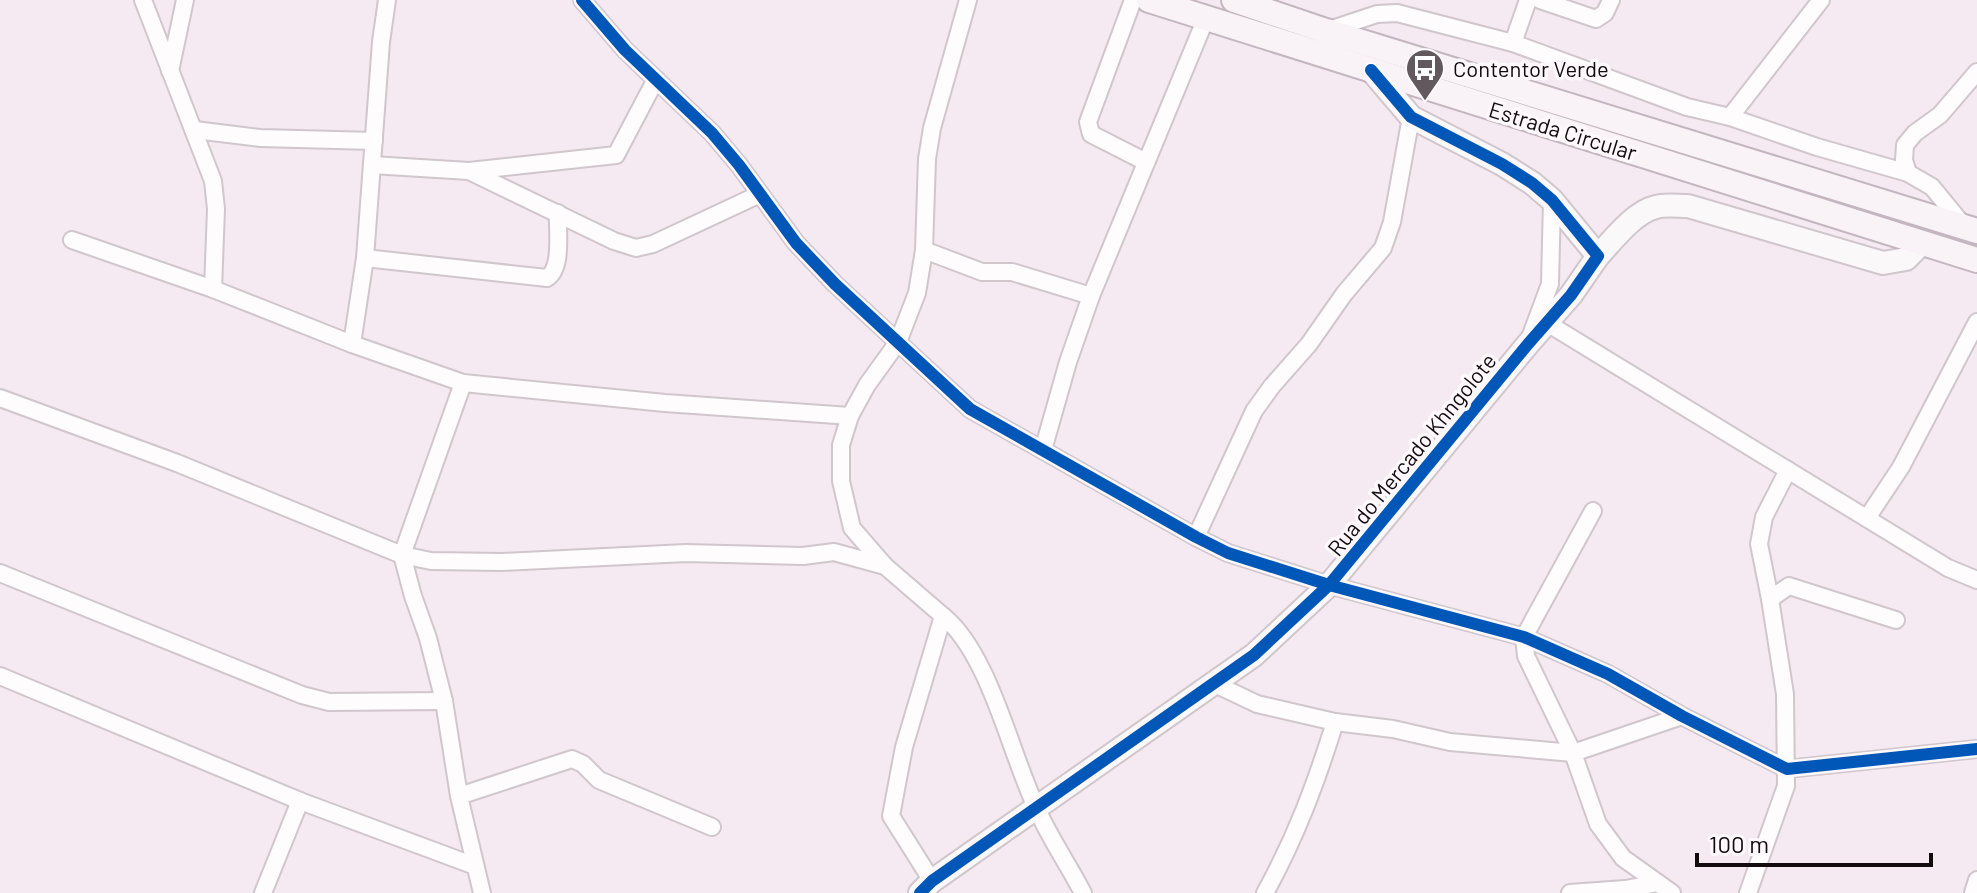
<svg xmlns="http://www.w3.org/2000/svg" width="1977" height="893" font-family="Barlow,sans-serif">
	<style>
		.lines { fill: none; stroke-linecap: round; stroke-linejoin: round }
		.street-casing { stroke: #d0c6cc; stroke-width: 20 }
		.secondary-casing { stroke: #d0c6cc; stroke-width: 26 }
		.primary-casing { stroke: #c4b6c0; stroke-width: 28 }
		.street { stroke: #fefcfd; stroke-width: 16 }
		.secondary { stroke: #fbf8fa; stroke-width: 22 }
		.primary { stroke: #f9f2f7; stroke-width: 24 }
		.cycleway-casing { stroke: #fcf8fb; stroke-width: 17 }
		.cycleway { stroke: #0057b8; stroke-width: 12 }
		.labels { text-anchor: middle; dominant-baseline: central; stroke-width: 7; stroke-linejoin: round; paint-order: stroke }
		.poi-label { font-size: 22px; fill: #120b10; stroke: #fcf8fb; text-anchor: start }
		.street-label { font-size: 22px; fill: #120b10; stroke: #fcf8fb }
	</style>
	<rect width="100%" height="100%" fill="#f6eaf2"/>
	<g class="lines">
		<!-- street casing -->
		<g class="street-casing">
			<g id="street">
				<polyline points="143,0 213,181 216,209 213,289"/>
				<polyline points="582,0 625,50 712,133 739,165 796,243 835,284 970,409 1196,537 1228,553 1329,585 1524,637 1608,674 1682,716 1787,769 1977,749"/>
				<polyline points="1133,0 1088,122 1091,134 1146,162"/>
				<polyline points="1540,0 1596,19 1605,13 1611,0"/>
				<polyline points="1326,31 1377,14 1397,13 1513,43 1687,107 1730,117 1817,147 1908,173 1932,187 1964,226"/>
				<polyline points="1513,43 1528,0"/>
				<polyline points="170,71 185,0"/>
				<polyline points="1730,117 1821,0"/>
				<polyline points="195,130 260,138 374,141"/>
				<polyline points="372,165 469,171 614,241 636,248 653,244 760,194"/>
				<polyline points="469,171 616,155 656,79"/>
				<polyline points="1908,173 1904,160 1905,145 1915,133 1940,115 1977,72"/>
				<polyline points="72,240 213,289 352,344 463,383 665,403 850,416"/>
				<polyline points="924,250 982,272 1012,272 1091,296"/>
				<path d="M365,258L547,278C563,268 557,231 558,213"/>
				<polyline points="1547,323 1948,568 1977,580"/>
				<polyline points="1531,335 1550,284 1552,200"/>
				<polyline points="352,344 365,258 381,42 387,0"/>
				<polyline points="463,383 402,555 413,596 428,638 444,701 459,796 482,893"/>
				<polyline points="0,398 177,463 402,555 431,561 502,562 686,553 803,556 834,552 885,566"/>
				<polyline points="1043,450 1068,362 1091,296 1206,18"/>
				<polyline points="1593,511 1524,637 1526,656 1573,753 1598,824 1623,858 1672,893"/>
				<polyline points="1867,518 1901,467 1977,322"/>
				<polyline points="1196,537 1254,411 1272,386 1309,344 1344,294 1383,248 1392,222 1411,117"/>
				<polyline points="0,573 302,695 329,702 444,701"/>
				<polyline points="1770,599 1789,586 1896,620"/>
				<path d="M943,616C989,653 1010,752 1036,807C1049,837 1068,864 1083,893"/>
				<polyline points="0,676 300,801 475,866"/>
				<polyline points="1215,684 1257,704 1335,722 1393,729 1450,742 1573,753 1682,716"/>
				<polyline points="459,796 572,759 583,764 599,780 712,827"/>
				<polyline points="932,881 891,816 904,747 943,616 885,566 852,528 841,481 841,445 850,416 867,385 898,342 917,293 924,250 927,159 932,128 968,0"/>
				<polyline points="263,893 300,801"/>
				<path d="M1265,893C1296,837 1316,783 1335,722"/>
				<polyline points="1570,893 1625,889 1658,883"/>
				<polyline points="1748,893 1786,786 1785,694 1770,599 1759,544 1764,517 1788,470"/>
				<polyline points="1973,893 1977,880"/>
			</g>
		</g>
		<!-- secondary casing -->
		<g class="secondary-casing">
			<g id="secondary">
				<path d="M1598,256C1613,240 1634,212 1656,207C1665,204 1678,206 1688,206L1883,263L1906,259L1922,243"/>
				<polyline points="920,893 932,881 1254,655 1329,585 1528,344 1571,295 1598,256 1552,200 1532,183 1502,164 1411,117 1371,70"/>
			</g>
		</g>
		<!-- primary casing -->
		<g class="primary-casing">
			<g id="primary">
				<polyline points="1149,0 1977,260"/>
				<polyline points="1234,0 1326,31 1977,231"/>
			</g>
		</g>
		<!-- street -->
		<use href="#street" class="street"/>
		<!-- secondary -->
		<use href="#secondary" class="secondary"/>
		<!-- primary -->
		<use href="#primary" class="primary"/>
		<!-- cycleway casing -->
		<g class="cycleway-casing">
			<g id="cycleway">
				<polyline points="582,0 625,50 712,133 739,165 796,243 835,284 970,409 1196,537 1228,553 1329,585 1524,637 1608,674 1682,716 1787,769 1977,749"/>
				<polyline points="920,893 932,881 1254,655 1329,585 1528,344 1571,295 1598,256 1552,200 1532,183 1502,164 1411,117 1371,70"/>
			</g>
		</g>
		<!-- cycleway -->
		<use href="#cycleway" class="cycleway"/>
	</g>
	<!-- icons -->
	<defs>
		<g id="bus-pin" transform="scale(2)"><path d="M0 17L-7.5 6A9.5 9.5 0 1 1 7.5 6Z" fill="#62595f" stroke="#fcf8fb"/><path d="M-5-6H5V4H4V6H2V4H-2V6H-4V4H-5ZM-3.5-4V0h7V-4ZM-3.5 1.2v1.5H-2V1.2ZM2 1.2v1.5H3.5V1.2Z" fill="#fff"/></g>
	</defs>
	<g fill-rule="evenodd">
		<use href="#bus-pin" x="1425" y="68"/>
	</g>
	<g class="labels">
		<!-- poi labels -->
		<g class="poi-label">
			<text x="1453" y="68">Contentor Verde</text>
		</g>
		<!-- street labels -->
		<g class="street-label">
			<text transform="translate(1563 130) rotate(17)">Estrada Circular</text>
			<text transform="translate(1411 454) rotate(-51)">Rua do Mercado Khngolote</text>
		</g>
	</g>
	<!-- scale -->
	<path d="M1697 853v12h234v-12" fill="none" stroke="#120b10" stroke-width="4"/>
	<text x="1709" y="853" font-size="24" fill="#120b10" stroke="#fcf8fb" stroke-width="6" paint-order="stroke">100 m</text>
</svg>
